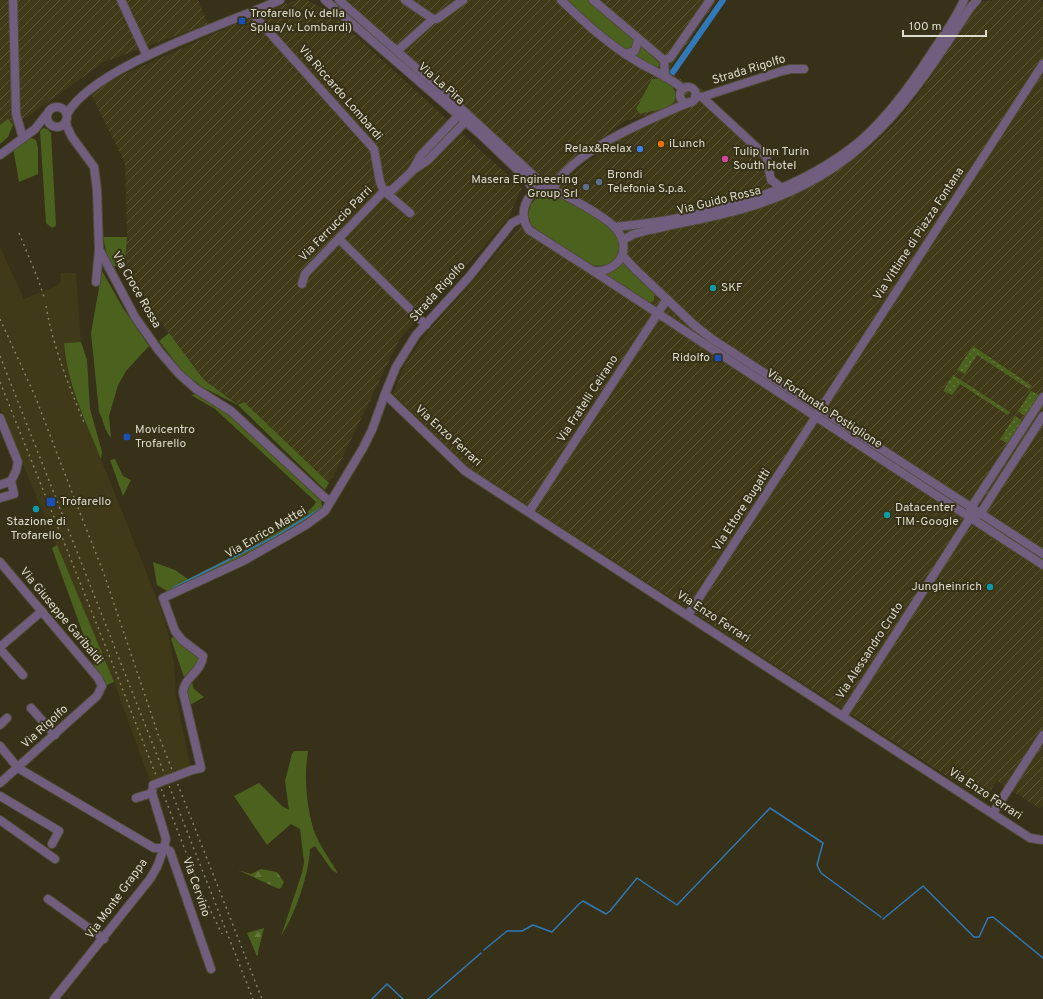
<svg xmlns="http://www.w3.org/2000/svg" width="1043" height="999" font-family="Overpass,sans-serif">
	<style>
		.built { fill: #403a19 }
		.industrial { fill: url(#industrial-furrows) }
		.grass { fill: #4b621e }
		.forest { fill: url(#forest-firs) }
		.garden { fill: url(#garden-dots) }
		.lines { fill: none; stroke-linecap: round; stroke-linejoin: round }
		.stream { stroke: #3178b8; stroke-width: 1.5 }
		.canal { stroke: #3178b8; stroke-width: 6 }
		.minor-casing { stroke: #514c35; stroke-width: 10 }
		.minor { stroke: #715e7f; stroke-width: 8 }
		.rail { stroke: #86826e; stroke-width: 1.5; stroke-dasharray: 2 4; stroke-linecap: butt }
		.minor-bridge-casing { stroke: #514c35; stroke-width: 10; stroke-linecap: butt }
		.minor-bridge { stroke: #715e7f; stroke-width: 8 }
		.transit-dot { fill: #1a4fb4; stroke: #363118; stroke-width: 1.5 }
		.food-dot { fill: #e8710a; stroke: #363118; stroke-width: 1.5 }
		.shop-dot { fill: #3f7fe0; stroke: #363118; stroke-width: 1.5 }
		.hotel-dot { fill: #d1479c; stroke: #363118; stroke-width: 1.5 }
		.service-dot { fill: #5c6f8a; stroke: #363118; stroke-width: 1.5 }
		.culture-dot { fill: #0f9aa8; stroke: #363118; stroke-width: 1.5 }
		.labels { text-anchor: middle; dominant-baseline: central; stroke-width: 4; stroke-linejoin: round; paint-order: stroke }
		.poi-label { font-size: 12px; fill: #dddacb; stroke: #363118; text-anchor: start }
		.street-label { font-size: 12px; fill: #dddacb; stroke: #363118 }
	</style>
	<defs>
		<pattern id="industrial-furrows" width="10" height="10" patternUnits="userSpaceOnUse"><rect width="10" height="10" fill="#403a19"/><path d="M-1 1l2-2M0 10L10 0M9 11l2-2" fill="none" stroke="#5b5639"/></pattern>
		<pattern id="forest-firs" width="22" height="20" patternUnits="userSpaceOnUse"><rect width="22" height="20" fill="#4b621e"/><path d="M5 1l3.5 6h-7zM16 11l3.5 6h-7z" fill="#64783d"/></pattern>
		<pattern id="garden-dots" width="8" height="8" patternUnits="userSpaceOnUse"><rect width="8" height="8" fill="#4b621e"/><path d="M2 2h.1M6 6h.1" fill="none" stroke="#64783d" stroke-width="1.8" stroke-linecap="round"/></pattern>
	</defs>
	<rect width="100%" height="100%" fill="#363118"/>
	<!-- built -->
	<polygon class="built" points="0,247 24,299 58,285 61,281 61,273 76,273 81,342 64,343 65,359 71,384 161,609 169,637 174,663 176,696 191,770 151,784 114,682 107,685 97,672 59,570 52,548 56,545 0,408"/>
	<!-- industrial -->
	<g class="industrial">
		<polygon points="0,0 198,0 208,24 104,62 24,119 13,125 8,120 0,125"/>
		<polygon points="297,0 307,0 331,13 522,188 508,219 399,340 333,477 327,482 244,402 238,405 203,379 151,309 125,261 127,237 125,163 89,90 265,11"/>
		<polygon points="347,0 717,0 670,69 678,78 706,91 707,98 763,156 774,204 790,197 836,170 869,148 895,124 924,87 980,2 993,0 1040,0 1043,2 1043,805 1040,809 997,781 984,800 468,467 393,394 403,368 423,338 518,229 565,180 612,143 635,130 681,111 700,101 625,121 572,160 550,184"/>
	</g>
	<!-- grass -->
	<g class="grass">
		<polygon points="564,0 589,0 634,40 634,48 626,51 600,33"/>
		<polygon points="640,45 660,64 657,69 632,56"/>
		<path d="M662,78C673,85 684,99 667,107C659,111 648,111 640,114L636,109L652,79Z"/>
		<polygon points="8,119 13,125 8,137 0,144 0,125"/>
		<polygon points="43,128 47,129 51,133 56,226 52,228 46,223 40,131"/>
		<polygon points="29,137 36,140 38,148 38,174 19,182 13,148"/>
		<path d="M552,192C563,197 607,223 614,231C630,250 612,272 589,264L532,226L528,214L531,204L537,197Z"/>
		<polygon points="103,237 127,237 125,261 113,267 107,256"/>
		<polygon points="623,262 654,293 654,301 647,303 606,275 620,267"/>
		<path d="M102,271L123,308L149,346L126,371L118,385L109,416L111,438C104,430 104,421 99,412L91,333Z"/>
		<polygon points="169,333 203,379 238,405 244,402 329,483 325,490 238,405 202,387 183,372 159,341"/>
		<path d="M81,342L87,360L90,409L102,452L101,459C86,421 67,385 64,343Z"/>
		<path d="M197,394L226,412L321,501L323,510C305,525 286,534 265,545C233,562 201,579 167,591L157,585L153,562L175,570L188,579C212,566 307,522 316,502L215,409L191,395Z"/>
		<polygon points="115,459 123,476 131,480 123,496 110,460"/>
		<polygon points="57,545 114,682 107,685 97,672 52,548"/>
		<polygon points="174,635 199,657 197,665 184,677 171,639"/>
		<polygon points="191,679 194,689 204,697 190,705 185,693"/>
		<path d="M294,751H308C304,776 306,803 313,828C318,844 330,859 338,874L332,870L315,846L310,849C309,874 295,915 281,936L302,873L304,862L300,829L291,824L267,845L234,796L259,783L282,806L289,810L285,781L292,754Z"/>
	</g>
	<!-- forest -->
	<g class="forest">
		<polygon points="261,869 277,872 284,882 281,888 279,889 238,870 251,874"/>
		<polygon points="264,928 257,956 247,933"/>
	</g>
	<!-- garden -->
	<g class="garden">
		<polygon points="973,346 1032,386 1029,389 977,355 965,374 957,370"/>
		<polygon points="953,375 1010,412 1008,415 960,384 952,395 943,391"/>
		<polygon points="1031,391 1039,395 1025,416 1018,411"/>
		<polygon points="1015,416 1022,421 1008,444 1000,439"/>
	</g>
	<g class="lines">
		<!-- stream -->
		<g class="stream">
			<polyline points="173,588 276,536 320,509"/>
			<polyline points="883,919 923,886 974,937 979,937 988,918 993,917 1043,958"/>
			<polyline points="484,950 507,931 522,931 533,925 552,932 579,904 583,901 606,914 610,911 637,878 677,905 770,808 823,843 817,865 821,873 881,917"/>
			<polyline points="372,999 387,984 403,999"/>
			<polyline points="428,999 481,953"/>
		</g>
		<!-- canal -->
		<polyline class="canal" points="673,72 723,0"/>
		<!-- minor casing -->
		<g class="minor-casing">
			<g id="minor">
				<polyline points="13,0 16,114 23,138"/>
				<polyline points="121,0 147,56"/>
				<polyline points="325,0 481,135 524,176 535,192"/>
				<polyline points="339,0 440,89 546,187"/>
				<polyline points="405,0 433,19 437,19 463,0"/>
				<path d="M561,0C585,23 609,45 638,62C653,71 670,77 683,89"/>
				<polyline points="593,0 664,60 665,77"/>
				<polyline points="252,13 374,149 380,182 384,191 410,213"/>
				<polyline points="397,51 433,19"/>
				<polyline points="625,54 635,51 638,40"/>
				<polyline points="664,60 670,58 710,0"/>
				<circle cx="688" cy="95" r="8"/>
				<polyline points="695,96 702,97 766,156 771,180 782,188"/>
				<polyline points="702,97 782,71 791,69 804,69"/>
				<circle cx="57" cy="117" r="10"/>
				<path d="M67,114C94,66 227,24 280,0"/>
				<polyline points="459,115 421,155 412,171 428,160 466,121"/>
				<polyline points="66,121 67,127 72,137 94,167 97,190 99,249 135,317 159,351 179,374 196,389 231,411 324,497 331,501"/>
				<polyline points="0,155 35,129 46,115"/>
				<path d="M542,188C554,186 609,219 616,229C624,238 627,252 618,262C611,269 603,272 593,271L529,230C518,214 525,194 542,188Z"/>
				<path d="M553,189C572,150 651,119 690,102"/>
				<path d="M614,227C699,219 793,196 860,141C888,117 911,85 931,54C942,37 956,19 964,0"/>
				<polyline points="339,239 426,325"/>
				<path d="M623,240L634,234C671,224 709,219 746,208C861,174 908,104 970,8L977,0"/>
				<polyline points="622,255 635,269 694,325 712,339 1043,554"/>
				<polyline points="593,271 1043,565"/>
				<polyline points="96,282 99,250"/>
				<polyline points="302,284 305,274 384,191 392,190 412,171"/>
				<polyline points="385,394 465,471 1030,838 1043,840"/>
				<polyline points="0,418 18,462 16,471 11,481"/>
				<polyline points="0,485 11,481 14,494 0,498"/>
				<polyline points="529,512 667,299"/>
				<polyline points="976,515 980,514 1043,416"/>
				<polyline points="0,562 98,678 102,686 97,696 0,783"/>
				<polyline points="688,615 1043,64"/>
				<polyline points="0,647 42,611"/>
				<polyline points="0,649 23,675"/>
				<polyline points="31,708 55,735"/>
				<polyline points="843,716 970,518 971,508 1043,397"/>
				<polyline points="0,725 7,718"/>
				<polyline points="0,746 18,768 154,848 164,848 157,867 150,879 54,999"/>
				<path d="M192,770L201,768L183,692C184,677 202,672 203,656L182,640L175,631L163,598L245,560L306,525L325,511L363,448L372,430L385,394L396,367L416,335L469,277L512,223L524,217"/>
				<polyline points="153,785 152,793 166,839 164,848 170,851 211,969"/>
				<polyline points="0,796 59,831 52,844"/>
				<polyline points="136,798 152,793"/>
				<polyline points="993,813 1043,735"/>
				<polyline points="0,820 55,859"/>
				<polyline points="48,899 104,939"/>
			</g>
		</g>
		<!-- minor -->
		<use href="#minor" class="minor"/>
		<!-- rail -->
		<g class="rail">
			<polyline points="19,233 38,279 45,300"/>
			<path d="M46,306C53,347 69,386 85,425"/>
			<polyline points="0,319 35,396 73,495 104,574 158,734 262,999"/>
			<polyline points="0,356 253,999"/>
			<polyline points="0,382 117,675 201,891 222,934"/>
		</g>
		<!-- minor-bridge casing -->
		<g class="minor-bridge-casing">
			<polyline id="minor-bridge" points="153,785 192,770"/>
		</g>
		<!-- minor-bridge -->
		<use href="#minor-bridge" class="minor-bridge"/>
	</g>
	<!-- markers -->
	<g class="transit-dot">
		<rect x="238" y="17" width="8" height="8" rx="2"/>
		<rect x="714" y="354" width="8" height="8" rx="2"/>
		<rect x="123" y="433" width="8" height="8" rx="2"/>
		<rect x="46" y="497" width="10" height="10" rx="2"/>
	</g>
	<circle class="food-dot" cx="661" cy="144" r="4"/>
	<circle class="shop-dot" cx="640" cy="149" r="4"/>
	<circle class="hotel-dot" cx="725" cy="159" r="4"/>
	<g class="service-dot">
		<circle cx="599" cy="182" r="4"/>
		<circle cx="586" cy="187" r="4"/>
	</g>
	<g class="culture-dot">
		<circle cx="713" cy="288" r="4"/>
		<circle cx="36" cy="509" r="4"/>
		<circle cx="887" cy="515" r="4"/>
		<circle cx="990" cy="587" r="4"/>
	</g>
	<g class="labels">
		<!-- poi labels -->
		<g class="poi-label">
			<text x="250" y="14">Trofarello (v. della<tspan x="250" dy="14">Splua/v. Lombardi)</tspan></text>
			<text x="669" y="144">iLunch</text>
			<text x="632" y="149" text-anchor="end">Relax&amp;Relax</text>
			<text x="733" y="152">Tulip Inn Turin<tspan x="733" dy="14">South Hotel</tspan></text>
			<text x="607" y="175">Brondi<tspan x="607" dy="14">Telefonia S.p.a.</tspan></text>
			<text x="578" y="180" text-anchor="end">Masera Engineering<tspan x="578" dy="14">Group Srl</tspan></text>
			<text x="721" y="288">SKF</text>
			<text x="710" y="358" text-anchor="end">Ridolfo</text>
			<text x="135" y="430">Movicentro<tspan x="135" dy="14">Trofarello</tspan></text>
			<text x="60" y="502">Trofarello</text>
			<text x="895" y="508">Datacenter<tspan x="895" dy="14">TIM-Google</tspan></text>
			<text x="36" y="522" text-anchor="middle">Stazione di<tspan x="36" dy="14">Trofarello</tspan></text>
			<text x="982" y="587" text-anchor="end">Jungheinrich</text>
		</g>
		<!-- street labels -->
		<g class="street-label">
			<text transform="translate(749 70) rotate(-17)">Strada Rigolfo</text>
			<text transform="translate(441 84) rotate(41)">Via La Pira</text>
			<text transform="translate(340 93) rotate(49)">Via Riccardo Lombardi</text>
			<text transform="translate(719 201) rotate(-14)">Via Guido Rossa</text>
			<text transform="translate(336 224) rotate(-46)">Via Ferruccio Parri</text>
			<text transform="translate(919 234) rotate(-57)">Via Vittime di Piazza Fontana</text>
			<text transform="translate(136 290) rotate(60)">Via Croce Rossa</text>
			<text transform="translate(438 292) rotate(-48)">Strada Rigolfo</text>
			<text transform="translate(588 399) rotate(-57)">Via Fratelli Ceirano</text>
			<text transform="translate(824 409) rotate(33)">Via Fortunato Postiglione</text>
			<text transform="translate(448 436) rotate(42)">Via Enzo Ferrari</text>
			<text transform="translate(742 510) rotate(-57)">Via Ettore Bugatti</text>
			<text transform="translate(266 533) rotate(-30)">Via Enrico Mattei</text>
			<text transform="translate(61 616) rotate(50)">Via Giuseppe Garibaldi</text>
			<text transform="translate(713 617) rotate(33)">Via Enzo Ferrari</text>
			<text transform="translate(870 651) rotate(-57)">Via Alessandro Cruto</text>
			<text transform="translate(45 727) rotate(-42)">Via Rigolfo</text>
			<text transform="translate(985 794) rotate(33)">Via Enzo Ferrari</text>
			<text transform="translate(196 887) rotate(71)">Via Cervino</text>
			<text transform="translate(117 899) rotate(-54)">Via Monte Grappa</text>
		</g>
	</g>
	<!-- scale -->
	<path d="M903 30v6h83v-6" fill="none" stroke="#dddacb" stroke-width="2"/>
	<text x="909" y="30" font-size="12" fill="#dddacb" stroke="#363118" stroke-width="3" paint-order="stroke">100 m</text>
</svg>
